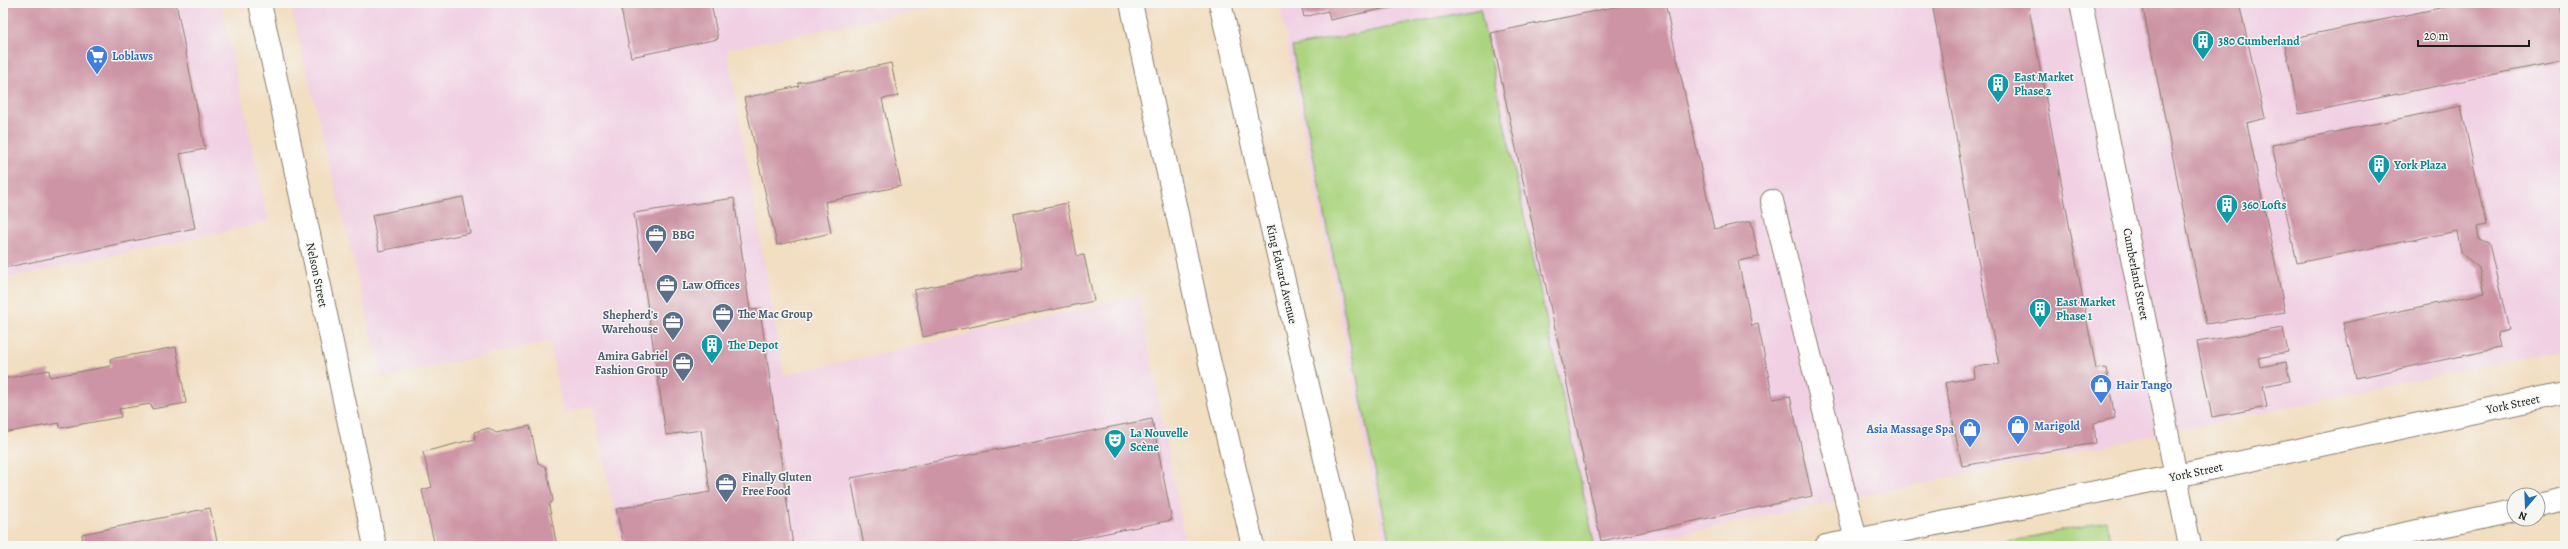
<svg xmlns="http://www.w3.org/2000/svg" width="2568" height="549" font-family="Alegreya,serif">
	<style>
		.built { fill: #f1d0e3 }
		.green { fill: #abd47f; stroke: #64784e }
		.building { fill: #cd94a5 }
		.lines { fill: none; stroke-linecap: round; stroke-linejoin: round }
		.minor-casing { stroke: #877d6e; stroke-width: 24 }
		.major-casing { stroke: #877d6e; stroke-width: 24 }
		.minor { stroke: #fff; stroke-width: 22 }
		.major { stroke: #fff; stroke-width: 22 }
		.labels { text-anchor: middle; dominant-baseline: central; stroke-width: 3; stroke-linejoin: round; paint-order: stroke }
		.culture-label { font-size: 12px; font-weight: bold; fill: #0d838f; stroke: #f6f6f2; text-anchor: start }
		.shop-label { font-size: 12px; font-weight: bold; fill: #366cbe; stroke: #f6f6f2; text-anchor: start }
		.service-label { font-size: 12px; font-weight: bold; fill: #4e5e75; stroke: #f6f6f2; text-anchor: start }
		.street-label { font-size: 12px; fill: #1c1c1c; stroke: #f6f6f2 }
	</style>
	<rect width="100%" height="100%" fill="#f6f6f2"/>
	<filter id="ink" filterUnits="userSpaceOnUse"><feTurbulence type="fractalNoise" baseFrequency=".025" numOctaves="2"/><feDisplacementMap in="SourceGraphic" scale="8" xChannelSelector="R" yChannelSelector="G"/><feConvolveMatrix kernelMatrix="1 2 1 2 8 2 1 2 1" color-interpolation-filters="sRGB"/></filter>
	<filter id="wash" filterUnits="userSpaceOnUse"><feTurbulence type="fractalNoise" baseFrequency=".012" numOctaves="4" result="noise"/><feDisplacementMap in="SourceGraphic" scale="16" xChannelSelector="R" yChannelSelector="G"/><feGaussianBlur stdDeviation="0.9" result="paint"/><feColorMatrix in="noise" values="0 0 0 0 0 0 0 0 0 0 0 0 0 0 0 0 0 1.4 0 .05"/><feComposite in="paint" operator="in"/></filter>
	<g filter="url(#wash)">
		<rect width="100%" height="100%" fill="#f2dec1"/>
		<!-- built -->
		<g class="built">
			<polygon points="3,3 221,3 269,222 3,279"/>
			<polygon points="334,3 955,3 727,49 784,375 1139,296 1186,546 621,546 592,405 563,414 550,341 382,378 292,11"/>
			<polygon points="1279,3 2565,3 2565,349 1624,546 1385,546"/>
		</g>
		<!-- green -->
		<g class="green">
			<polygon points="1480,9 1594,543 1582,546 1390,546 1292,47"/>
			<polygon points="2107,521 2112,546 1988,546"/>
		</g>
		<g id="blocks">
			<!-- building -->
			<g class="building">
				<polygon points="3,3 176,3 205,149 180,154 195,228 3,268"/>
				<polygon points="650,3 711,3 718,39 631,57 621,9"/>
				<polygon points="1301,3 1406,3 1406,4 1330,20 1328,11 1304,17"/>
				<polygon points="1633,3 1665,3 1714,229 1751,221 1759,257 1738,261 1752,326 1758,324 1773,399 1790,396 1812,496 1601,541 1491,33"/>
				<polygon points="1932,3 2028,3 2096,369 2106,368 2115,418 2094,423 2096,443 1962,466 1945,383 1975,377 1974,367 1999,364 1984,293"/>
				<polygon points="2142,3 2239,3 2265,118 2247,123 2285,312 2206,324"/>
				<polygon points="2444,3 2561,3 2565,24 2565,60 2299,114 2284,40 2445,7"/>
				<polygon points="891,63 898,96 882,99 901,186 825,202 831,233 777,245 744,98 799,86 798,83"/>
				<polygon points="2461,106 2486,225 2477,227 2479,239 2489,244 2509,330 2497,333 2500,348 2356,378 2343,323 2485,293 2479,268 2461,253 2457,231 2297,263 2272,145"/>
				<polygon points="463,197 470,233 379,251 372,215"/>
				<polygon points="734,198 750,310 760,309 793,546 624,546 616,509 710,492 701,430 666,435 634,213"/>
				<polygon points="1067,203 1077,256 1084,255 1094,301 923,337 914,290 1023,268 1014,214"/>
				<polygon points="2283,328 2288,352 2258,358 2260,367 2286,362 2290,381 2263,386 2267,407 2212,417 2197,342"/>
				<polygon points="176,347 186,403 152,409 151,404 119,409 121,417 60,428 59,423 3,433 3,379 49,370 50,377 111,366 110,359"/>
				<polygon points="1152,419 1172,520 1042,546 864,546 851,478"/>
				<polygon points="530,426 538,463 546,467 553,500 549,505 557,546 435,546 422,490 432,487 423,452 475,439 474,432 489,428 496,433"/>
				<polygon points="210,508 218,546 80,546 83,545 82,534"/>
			</g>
		</g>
	</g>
	<g filter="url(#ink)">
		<use href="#blocks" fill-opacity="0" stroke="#877d6e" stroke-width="1"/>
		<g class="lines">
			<!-- minor casing -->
			<g class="minor-casing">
				<g id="minor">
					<polyline points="260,3 375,546"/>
					<polyline points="2081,3 2190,546"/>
					<polyline points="1772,201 1856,540"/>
					<polyline points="2538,506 2565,500"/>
					<polyline points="1826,546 2176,476 2565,393"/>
					<polyline points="2346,546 2514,511"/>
				</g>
			</g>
			<!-- major casing -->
			<g class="major-casing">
				<g id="major">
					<polyline points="1131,3 1204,338 1253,546"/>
					<polyline points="1220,3 1345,546"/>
				</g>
			</g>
			<!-- minor -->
			<use href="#minor" class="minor"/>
			<!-- major -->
			<use href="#major" class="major"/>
		</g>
	</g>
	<!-- icons -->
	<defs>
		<g id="building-pin" transform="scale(1.15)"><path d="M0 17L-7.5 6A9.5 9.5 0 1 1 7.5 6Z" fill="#0f9aa8" stroke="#f6f6f2"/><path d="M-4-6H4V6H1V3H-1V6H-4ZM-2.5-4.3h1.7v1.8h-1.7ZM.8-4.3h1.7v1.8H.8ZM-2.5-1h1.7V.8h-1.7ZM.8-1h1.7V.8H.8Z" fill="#fff"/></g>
		<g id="supermarket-pin" transform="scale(1.15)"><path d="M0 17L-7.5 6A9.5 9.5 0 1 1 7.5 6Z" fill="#3f7fe0" stroke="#f6f6f2"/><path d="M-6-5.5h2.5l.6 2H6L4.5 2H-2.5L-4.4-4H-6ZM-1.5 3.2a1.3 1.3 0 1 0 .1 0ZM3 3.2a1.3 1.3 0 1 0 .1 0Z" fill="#fff"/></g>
		<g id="office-pin" transform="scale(1.15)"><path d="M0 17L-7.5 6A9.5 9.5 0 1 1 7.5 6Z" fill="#5c6f8a" stroke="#f6f6f2"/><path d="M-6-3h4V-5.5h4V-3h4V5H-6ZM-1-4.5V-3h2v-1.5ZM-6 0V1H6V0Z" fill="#fff"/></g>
		<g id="shop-pin" transform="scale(1.15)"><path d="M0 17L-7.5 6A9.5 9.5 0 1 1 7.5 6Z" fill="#3f7fe0" stroke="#f6f6f2"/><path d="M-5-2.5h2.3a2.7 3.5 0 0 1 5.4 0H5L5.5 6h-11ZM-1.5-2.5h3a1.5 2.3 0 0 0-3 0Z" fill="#fff"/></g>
		<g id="theatre-pin" transform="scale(1.15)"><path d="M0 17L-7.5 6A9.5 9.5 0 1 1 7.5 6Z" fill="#0f9aa8" stroke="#f6f6f2"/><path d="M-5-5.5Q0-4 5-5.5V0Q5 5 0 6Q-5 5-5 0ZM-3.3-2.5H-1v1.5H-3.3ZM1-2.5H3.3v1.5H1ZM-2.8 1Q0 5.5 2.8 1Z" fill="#fff"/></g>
	</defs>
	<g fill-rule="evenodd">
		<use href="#building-pin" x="2203" y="41"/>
		<use href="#supermarket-pin" x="97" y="56"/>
		<use href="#building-pin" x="1998" y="84"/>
		<use href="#building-pin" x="2379" y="165"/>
		<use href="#building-pin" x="2227" y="205"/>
		<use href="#office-pin" x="656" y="235"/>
		<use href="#office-pin" x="667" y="285"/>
		<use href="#building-pin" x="2040" y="309"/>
		<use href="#office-pin" x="723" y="314"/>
		<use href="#office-pin" x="673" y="322"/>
		<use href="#building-pin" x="712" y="345"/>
		<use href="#office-pin" x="683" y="363"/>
		<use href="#shop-pin" x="2101" y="385"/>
		<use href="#shop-pin" x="2018" y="426"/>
		<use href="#shop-pin" x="1970" y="429"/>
		<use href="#theatre-pin" x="1115" y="440"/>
		<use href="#office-pin" x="726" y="484"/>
	</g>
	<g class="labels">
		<!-- culture labels -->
		<g class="culture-label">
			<text x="2218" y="41">380 Cumberland</text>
			<text x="2014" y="77">East Market<tspan x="2014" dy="14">Phase 2</tspan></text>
			<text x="2394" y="165">York Plaza</text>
			<text x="2242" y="205">360 Lofts</text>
			<text x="2056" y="302">East Market<tspan x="2056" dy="14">Phase 1</tspan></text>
			<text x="728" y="345">The Depot</text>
			<text x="1130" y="433">La Nouvelle<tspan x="1130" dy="14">Scène</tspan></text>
		</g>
		<!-- shop labels -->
		<g class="shop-label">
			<text x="112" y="56">Loblaws</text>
			<text x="2116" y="385">Hair Tango</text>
			<text x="2034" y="426">Marigold</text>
			<text x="1954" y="429" text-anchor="end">Asia Massage Spa</text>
		</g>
		<!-- service labels -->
		<g class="service-label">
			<text x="672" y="235">BBG</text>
			<text x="682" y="285">Law Offices</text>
			<text x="738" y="314">The Mac Group</text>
			<text x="658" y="315" text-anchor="end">Shepherd's<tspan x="658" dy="14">Warehouse</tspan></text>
			<text x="668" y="356" text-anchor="end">Amira Gabriel<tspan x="668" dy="14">Fashion Group</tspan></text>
			<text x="742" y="477">Finally Gluten<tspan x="742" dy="14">Free Food</tspan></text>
		</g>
		<!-- street labels -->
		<g class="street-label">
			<text transform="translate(1282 274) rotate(77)">King Edward Avenue</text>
			<text transform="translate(2136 274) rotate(79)">Cumberland Street</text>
			<text transform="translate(317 275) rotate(78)">Nelson Street</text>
			<text transform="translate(2513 404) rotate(-12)">York Street</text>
			<text transform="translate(2196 472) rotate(-12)">York Street</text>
		</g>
	</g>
	<!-- margin -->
	<rect width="2568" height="549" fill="none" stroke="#f6f6f2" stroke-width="16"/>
	<!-- north arrow -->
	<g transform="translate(2526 507) rotate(199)"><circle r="19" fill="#f6f6f2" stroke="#9f9f9c"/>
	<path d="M0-3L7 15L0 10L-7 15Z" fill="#1f6fb2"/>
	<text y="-6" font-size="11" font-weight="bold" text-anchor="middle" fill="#1c1c1c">N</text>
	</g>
	<!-- scale -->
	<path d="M2418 40v6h111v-6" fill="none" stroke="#1c1c1c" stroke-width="2"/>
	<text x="2424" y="40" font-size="12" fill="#1c1c1c" stroke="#f6f6f2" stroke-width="3" paint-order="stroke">20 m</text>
</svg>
